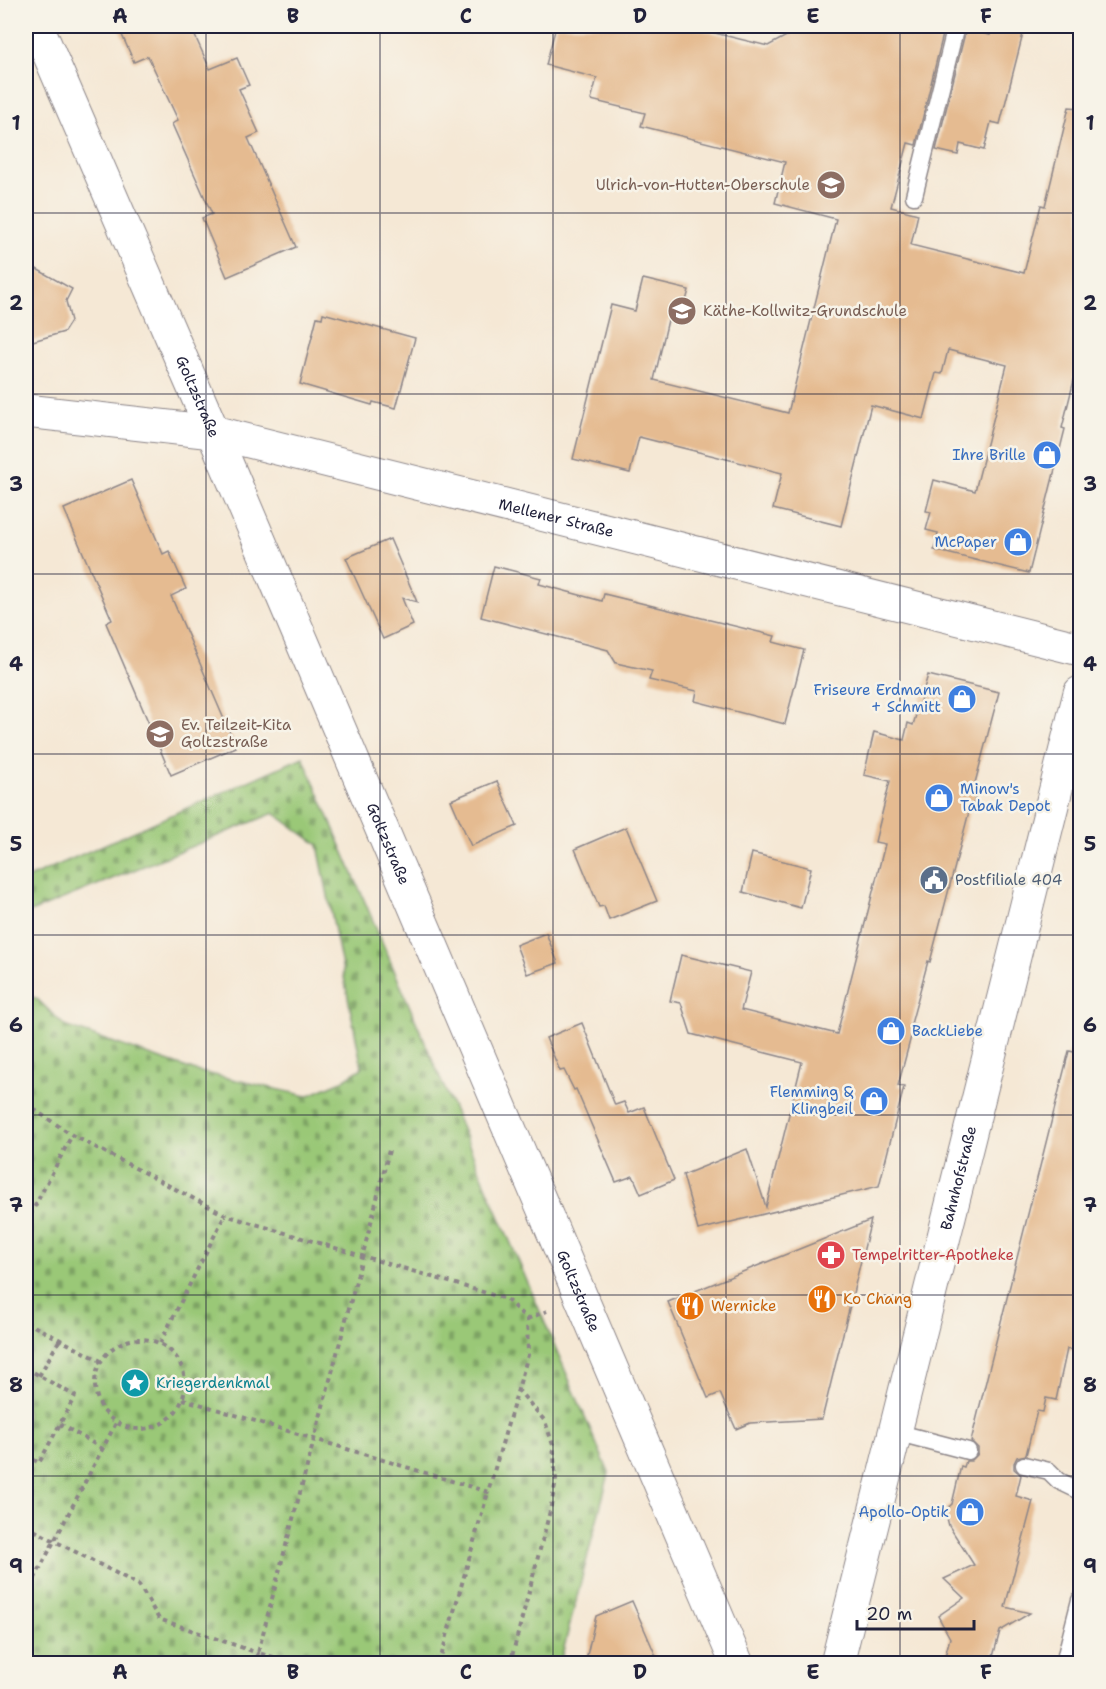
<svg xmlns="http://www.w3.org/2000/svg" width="1106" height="1689" font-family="'Shantell Sans',sans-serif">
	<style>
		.cemetery { fill: url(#cemetery-stones); stroke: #5e7559; stroke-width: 1.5 }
		.building { fill: #e5bb91 }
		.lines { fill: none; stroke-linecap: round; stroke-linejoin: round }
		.service-casing { stroke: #8c8588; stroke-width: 19 }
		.minor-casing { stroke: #8c8588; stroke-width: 35 }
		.tertiary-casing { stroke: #8c8588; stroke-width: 35 }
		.path { stroke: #8c8588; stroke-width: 4; stroke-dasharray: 4.5 4.5; stroke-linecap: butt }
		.service { stroke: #fff; stroke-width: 16 }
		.minor { stroke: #fff; stroke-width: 33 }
		.tertiary { stroke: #fff; stroke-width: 33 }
		.grid { fill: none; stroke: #22223b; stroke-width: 1.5; stroke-opacity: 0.55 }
		.labels { text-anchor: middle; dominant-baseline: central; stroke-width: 5; stroke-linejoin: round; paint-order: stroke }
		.education-label { font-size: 15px; fill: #785e54; stroke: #f7f3e8; text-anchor: start }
		.street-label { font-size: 15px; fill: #22223b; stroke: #f7f3e8 }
		.shop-label { font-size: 15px; fill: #366cbe; stroke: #f7f3e8; text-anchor: end }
		.service-label { font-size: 15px; fill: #4e5e75; stroke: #f7f3e8; text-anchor: start }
		.health-label { font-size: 15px; fill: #be3a42; stroke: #f7f3e8; text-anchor: start }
		.food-label { font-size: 15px; fill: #c56008; stroke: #f7f3e8; text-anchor: start }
		.culture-label { font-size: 15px; fill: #0d838f; stroke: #f7f3e8; text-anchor: start }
		.neatline { fill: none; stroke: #22223b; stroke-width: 2 }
		.grid-label { font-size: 20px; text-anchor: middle; font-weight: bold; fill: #22223b }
	</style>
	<defs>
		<pattern id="cemetery-stones" width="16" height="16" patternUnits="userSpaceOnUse" patternTransform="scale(1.5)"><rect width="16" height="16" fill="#9ac877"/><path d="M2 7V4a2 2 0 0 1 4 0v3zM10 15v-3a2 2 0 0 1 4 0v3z" fill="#7da263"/></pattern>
	</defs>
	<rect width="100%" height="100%" fill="#f7f3e8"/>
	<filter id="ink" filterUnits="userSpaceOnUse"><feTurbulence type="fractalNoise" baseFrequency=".0167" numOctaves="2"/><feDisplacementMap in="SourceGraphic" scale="12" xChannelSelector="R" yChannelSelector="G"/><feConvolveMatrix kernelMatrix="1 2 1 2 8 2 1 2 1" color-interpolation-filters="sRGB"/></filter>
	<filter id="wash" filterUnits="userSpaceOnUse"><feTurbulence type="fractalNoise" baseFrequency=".008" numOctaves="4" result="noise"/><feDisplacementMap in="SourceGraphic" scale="24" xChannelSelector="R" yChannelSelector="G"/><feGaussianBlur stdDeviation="1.35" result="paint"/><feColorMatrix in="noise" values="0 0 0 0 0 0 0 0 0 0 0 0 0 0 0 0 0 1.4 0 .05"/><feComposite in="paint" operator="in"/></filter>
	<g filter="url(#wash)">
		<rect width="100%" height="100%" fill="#f5e8d5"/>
		<!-- cemetery -->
		<polygon class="cemetery" points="303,757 609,1473 560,1663 26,1663 26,965 30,996 37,999 65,1026 196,1071 307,1096 342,1081 362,1068 318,845 274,813 26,914 26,879"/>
		<g id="blocks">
			<!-- building -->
			<g class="building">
				<polygon points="118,26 219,26 195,36 210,69 237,58 249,85 239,89 259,133 248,138 296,247 227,277 202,218 212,214 172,124 178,120 148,56 134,62"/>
				<polygon points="556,26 686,26 768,46 805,26 945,26 916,145 908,143 891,207 918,214 911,245 1024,273 1041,205 1045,206 1069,107 1080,108 1080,379 1074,380 1062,428 1065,429 1029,573 934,550 938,533 926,530 931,512 926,511 934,480 975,491 1007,365 948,350 942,374 936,373 924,419 871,405 841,526 773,509 782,473 639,437 630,473 573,459 611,305 635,311 643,279 689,290 680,323 668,320 654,380 788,413 836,219 775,203 785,162 641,126 645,113 591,100 597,78 546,65"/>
				<polygon points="993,26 1025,26 1000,124 991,122 984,150 960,144 958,155 936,150 966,29 990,35"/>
				<polygon points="26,263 72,289 66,301 71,321 64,332 26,343"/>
				<polygon points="323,313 415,338 396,408 373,402 372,405 300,384 317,317 322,318"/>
				<polygon points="131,480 163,554 169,551 186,589 171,596 236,747 171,775 106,623 112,620 64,509"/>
				<polygon points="390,539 417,602 402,598 413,625 383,639 346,558"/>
				<polygon points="494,566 541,578 539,584 602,601 604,594 775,636 773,642 804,650 785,724 695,701 697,691 649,680 652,671 616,663 608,650 481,617"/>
				<polygon points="928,675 999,692 975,783 977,788 974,803 971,804 930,962 928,961 911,1024 914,1025 898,1086 904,1087 879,1186 698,1230 683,1175 747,1149 766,1207 802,1062 691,1034 681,1003 670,1001 681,955 751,972 741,1010 837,1034 885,844 875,842 890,781 864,775 874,732 904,740 908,723 913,725"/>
				<polygon points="497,781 517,826 471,846 451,800"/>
				<polygon points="626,827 657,901 609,920 604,906 599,907 575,849"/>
				<polygon points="752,853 811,868 801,908 743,892"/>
				<polygon points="546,933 558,963 527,974 516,945"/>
				<polygon points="582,1023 615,1105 624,1102 629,1113 644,1107 674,1180 641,1194 633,1176 616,1182 576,1089 574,1090 564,1070 560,1071 546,1038"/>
				<polygon points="1069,1051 1080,1053 1080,1317 1072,1350 1067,1349 1056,1400 1046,1398 1043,1412 1037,1411 1026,1455 1017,1457 1014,1463 1014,1469 1021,1475 1016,1496 1033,1501 1005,1607 1030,1613 1000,1631 991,1664 976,1664 945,1656 950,1638 938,1616 964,1598 944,1579 974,1565 949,1526 945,1510 952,1504 961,1466 964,1467 966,1461 971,1461 978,1454 978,1448 971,1441"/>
				<polygon points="871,1220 822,1419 750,1423 736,1429 720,1393 708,1398 668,1302"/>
				<polygon points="632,1601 656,1656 638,1664 585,1664 596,1616"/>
			</g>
		</g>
	</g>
	<g filter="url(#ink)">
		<use href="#blocks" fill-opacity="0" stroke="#8c8588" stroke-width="1.5"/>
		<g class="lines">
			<!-- service casing -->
			<g class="service-casing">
				<g id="service">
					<polyline points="914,196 956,26"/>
					<polyline points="895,1432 968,1451"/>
					<polyline points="1024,1465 1049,1471 1059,1481 1080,1491"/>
					<polyline points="1072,1664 1066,1655 1080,1600"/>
				</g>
			</g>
			<!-- minor casing -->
			<g class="minor-casing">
				<g id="minor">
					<path id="s1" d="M37,26L213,432L737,1664"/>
					<path id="s2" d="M26,411L213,432L1080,649"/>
				</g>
			</g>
			<!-- tertiary casing -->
			<g class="tertiary-casing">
				<g id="tertiary">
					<path id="s3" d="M837,1664L1080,693"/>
				</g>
			</g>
			<!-- path -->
			<g class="path">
				<polyline points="26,1104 72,1135 225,1215 506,1299 527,1319 528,1355 488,1492 183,1399"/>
				<polyline points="26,1223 72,1135"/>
				<polyline points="527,1319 547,1311"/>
				<polyline points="26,1322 101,1361"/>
				<circle cx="140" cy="1384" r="45"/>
				<polyline points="160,1343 225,1215"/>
				<polyline points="26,1368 75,1396 39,1463 26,1455"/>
				<polyline points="39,1376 60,1339"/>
				<polyline points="60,1424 103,1449"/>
				<polyline points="26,1526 139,1585 159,1619 258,1653 255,1664"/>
				<polyline points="26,1595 116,1423"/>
				<path d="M300,1664L258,1653C301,1485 348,1318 389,1150"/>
				<polyline points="439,1664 488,1492"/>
				<polyline points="510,1664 550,1511 556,1481 553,1445 545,1421 519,1391"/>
			</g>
			<!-- service -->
			<use href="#service" class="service"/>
			<!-- minor -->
			<use href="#minor" class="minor"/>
			<!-- tertiary -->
			<use href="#tertiary" class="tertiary"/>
		</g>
	</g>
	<!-- grid -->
	<path class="grid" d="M206,26V1664M380,26V1664M553,26V1664M726,26V1664M900,26V1664M26,213H1080M26,394H1080M26,574H1080M26,754H1080M26,935H1080M26,1115H1080M26,1295H1080M26,1476H1080"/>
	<!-- icons -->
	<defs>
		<g id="school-disc" transform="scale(1.5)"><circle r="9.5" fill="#8d6e63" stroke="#f7f3e8"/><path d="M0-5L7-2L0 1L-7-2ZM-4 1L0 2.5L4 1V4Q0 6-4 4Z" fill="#fff"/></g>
		<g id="shop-disc" transform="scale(1.5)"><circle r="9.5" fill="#3f7fe0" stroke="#f7f3e8"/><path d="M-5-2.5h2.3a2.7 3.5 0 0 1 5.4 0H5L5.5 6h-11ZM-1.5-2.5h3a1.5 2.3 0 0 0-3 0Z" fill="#fff"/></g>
		<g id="civic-disc" transform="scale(1.5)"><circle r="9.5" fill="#5c6f8a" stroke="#f7f3e8"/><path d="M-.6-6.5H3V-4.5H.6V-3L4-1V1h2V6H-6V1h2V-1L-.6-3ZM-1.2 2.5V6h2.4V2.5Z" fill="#fff"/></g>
		<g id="pharmacy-disc" transform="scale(1.5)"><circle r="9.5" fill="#e0444e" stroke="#f7f3e8"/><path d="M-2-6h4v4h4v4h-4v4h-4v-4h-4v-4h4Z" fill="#fff"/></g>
		<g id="restaurant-disc" transform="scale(1.5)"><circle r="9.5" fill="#e8710a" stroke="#f7f3e8"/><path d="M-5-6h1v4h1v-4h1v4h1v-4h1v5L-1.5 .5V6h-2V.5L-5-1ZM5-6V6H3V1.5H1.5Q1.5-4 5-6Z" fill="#fff"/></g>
		<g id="sight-disc" transform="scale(1.5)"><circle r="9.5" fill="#0f9aa8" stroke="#f7f3e8"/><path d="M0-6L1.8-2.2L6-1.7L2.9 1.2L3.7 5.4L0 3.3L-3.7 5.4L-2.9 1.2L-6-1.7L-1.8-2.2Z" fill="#fff"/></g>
	</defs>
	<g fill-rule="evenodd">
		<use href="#school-disc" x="831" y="185"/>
		<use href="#school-disc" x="682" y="311"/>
		<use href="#shop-disc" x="1047" y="455"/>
		<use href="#shop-disc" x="1018" y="542"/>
		<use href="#shop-disc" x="962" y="699"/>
		<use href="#school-disc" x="160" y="734"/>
		<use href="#shop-disc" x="939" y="798"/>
		<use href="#civic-disc" x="934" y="880"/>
		<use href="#shop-disc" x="891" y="1031"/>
		<use href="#shop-disc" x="874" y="1101"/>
		<use href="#pharmacy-disc" x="831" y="1255"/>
		<use href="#restaurant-disc" x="822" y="1299"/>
		<use href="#restaurant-disc" x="690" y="1306"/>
		<use href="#sight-disc" x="135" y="1383"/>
		<use href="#shop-disc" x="970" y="1512"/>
	</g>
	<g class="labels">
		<!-- education labels -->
		<g class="education-label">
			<text x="810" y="185" text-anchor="end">Ulrich-von-Hutten-Oberschule</text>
			<text x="703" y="311">Käthe-Kollwitz-Grundschule</text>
			<text x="181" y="725">Ev. Teilzeit-Kita<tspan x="181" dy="17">Goltzstraße</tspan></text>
		</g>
		<!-- street labels -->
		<g class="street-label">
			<text stroke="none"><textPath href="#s1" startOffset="404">Goltzstraße</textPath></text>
			<text stroke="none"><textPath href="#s2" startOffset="542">Mellener Straße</textPath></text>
			<text stroke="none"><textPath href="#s1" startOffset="890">Goltzstraße</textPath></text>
			<text stroke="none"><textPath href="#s3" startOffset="501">Bahnhofstraße</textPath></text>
			<text stroke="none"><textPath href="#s1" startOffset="1376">Goltzstraße</textPath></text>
		</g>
		<!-- shop labels -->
		<g class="shop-label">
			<text x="1026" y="455">Ihre Brille</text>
			<text x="997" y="542">McPaper</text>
			<text x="941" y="690">Friseure Erdmann<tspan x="941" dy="17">+ Schmitt</tspan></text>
			<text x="960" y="789" text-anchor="start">Minow's<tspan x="960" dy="17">Tabak Depot</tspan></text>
			<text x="912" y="1031" text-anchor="start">BackLiebe</text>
			<text x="853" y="1092">Flemming &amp;<tspan x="853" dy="17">Klingbeil</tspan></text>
			<text x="949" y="1512">Apollo-Optik</text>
		</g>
		<!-- service labels -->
		<g class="service-label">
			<text x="955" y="880">Postfiliale 404</text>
		</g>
		<!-- health labels -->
		<g class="health-label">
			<text x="852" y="1255">Tempelritter-Apotheke</text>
		</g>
		<!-- food labels -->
		<g class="food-label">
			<text x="843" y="1299">Ko Chang</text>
			<text x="711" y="1306">Wernicke</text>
		</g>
		<!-- culture labels -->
		<g class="culture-label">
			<text x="156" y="1383">Kriegerdenkmal</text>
		</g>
	</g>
	<!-- margin -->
	<rect width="1106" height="1689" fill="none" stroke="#f7f3e8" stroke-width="66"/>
	<!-- scale -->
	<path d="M857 1620v9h117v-9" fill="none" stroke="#22223b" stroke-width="3"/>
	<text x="866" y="1620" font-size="18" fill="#22223b" stroke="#f7f3e8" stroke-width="4.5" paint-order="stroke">20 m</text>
	<rect x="33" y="33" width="1040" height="1623" class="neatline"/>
	<g class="grid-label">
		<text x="120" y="23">A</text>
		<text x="293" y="23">B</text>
		<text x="466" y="23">C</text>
		<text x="640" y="23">D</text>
		<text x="813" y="23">E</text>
		<text x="986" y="23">F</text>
		<text x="16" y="130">1</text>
		<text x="1090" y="130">1</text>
		<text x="16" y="310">2</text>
		<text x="1090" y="310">2</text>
		<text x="16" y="491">3</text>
		<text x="1090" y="491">3</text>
		<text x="16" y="671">4</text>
		<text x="1090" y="671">4</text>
		<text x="16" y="851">5</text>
		<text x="1090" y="851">5</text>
		<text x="16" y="1032">6</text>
		<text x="1090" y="1032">6</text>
		<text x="16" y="1212">7</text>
		<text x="1090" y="1212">7</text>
		<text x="16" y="1392">8</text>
		<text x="1090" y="1392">8</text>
		<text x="16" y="1573">9</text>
		<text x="1090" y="1573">9</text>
		<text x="120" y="1679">A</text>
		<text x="293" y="1679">B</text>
		<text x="466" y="1679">C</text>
		<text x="640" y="1679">D</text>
		<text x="813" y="1679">E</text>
		<text x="986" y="1679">F</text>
	</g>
</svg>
